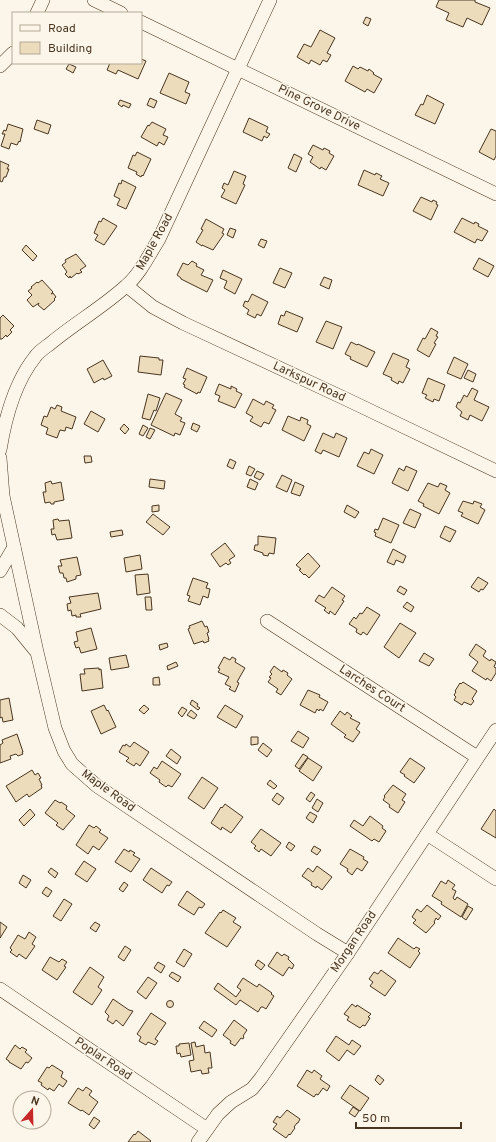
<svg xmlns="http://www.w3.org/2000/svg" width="496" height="1142" font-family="Overpass,sans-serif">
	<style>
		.building { fill: #ecdcbc; stroke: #4a3520 }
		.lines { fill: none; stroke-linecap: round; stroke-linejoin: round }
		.street-casing { stroke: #4a3520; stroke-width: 14 }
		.street { stroke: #fbf6e9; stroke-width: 13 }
		.labels { text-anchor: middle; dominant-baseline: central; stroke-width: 3; stroke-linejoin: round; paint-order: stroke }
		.street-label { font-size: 12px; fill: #4a3520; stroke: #fbf6e9 }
	</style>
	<rect width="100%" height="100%" fill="#fbf6e9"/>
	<!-- building -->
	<g class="building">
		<polygon points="439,0 475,0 475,2 490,8 482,25 467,18 463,27 446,20 449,13 436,7"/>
		<polygon points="366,17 371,19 368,26 363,23"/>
		<polygon points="320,30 335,38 327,53 331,55 327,62 323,60 320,65 311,60 309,64 297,57 304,44 311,47"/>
		<polygon points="141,59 146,61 138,79 118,70 116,74 107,70 110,63 141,63"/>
		<polygon points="69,64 76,67 73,73 66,69"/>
		<polygon points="353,66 358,69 360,67 368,71 369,69 374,73 373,74 382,79 374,93 367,89 365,92 345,81"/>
		<polygon points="169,73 189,82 185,92 190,94 186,104 160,93"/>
		<polygon points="427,95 444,104 435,124 415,115 421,104 423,105"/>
		<polygon points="150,98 157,101 154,108 147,105"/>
		<polygon points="120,100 131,104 129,108 123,105 122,107 118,104"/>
		<polygon points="249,118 268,127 266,132 270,134 267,138 264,136 262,141 243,132"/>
		<polygon points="37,120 51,125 48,134 34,129"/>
		<polygon points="152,122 166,129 163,135 168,137 164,145 159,142 157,146 141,137 148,125 149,126"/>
		<polygon points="8,124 23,129 20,142 19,141 17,145 11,143 9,149 1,146 5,134 2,134 4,130 6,131"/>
		<polygon points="491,129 496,131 496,156 494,160 479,152"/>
		<polygon points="313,145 323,150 324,148 330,151 329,153 334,156 326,170 321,167 320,169 310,162 313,157 308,154"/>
		<polygon points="137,152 151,159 143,176 142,175 141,177 136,174 137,172 128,168 133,155 135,156"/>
		<polygon points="294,154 302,158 296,172 288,168"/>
		<polygon points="0,161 9,165 7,169 9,169 6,177 4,177 2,182 0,181"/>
		<polygon points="364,170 375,175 376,173 382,176 380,179 389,183 383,196 358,185"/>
		<polygon points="234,171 246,176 243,184 245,185 236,204 221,197 225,190 222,188 224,183 228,185"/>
		<polygon points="122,180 136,187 126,209 117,205 120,199 114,196 119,183 121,184"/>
		<polygon points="421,197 432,202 433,200 437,202 436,204 438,205 431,220 413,211"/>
		<polygon points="103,218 117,226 104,245 95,240 98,235 94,233 99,221 101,222"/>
		<polygon points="462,218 474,224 475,222 479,224 478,226 488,231 482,241 477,239 475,243 454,232"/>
		<polygon points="206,219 224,229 222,233 224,234 213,250 202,245 202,246 196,242 203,230 201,229"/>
		<polygon points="230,228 236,230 233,238 227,235"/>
		<polygon points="261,239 267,241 264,248 258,245"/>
		<polygon points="26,245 37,256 33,261 22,250"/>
		<polygon points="76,254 86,266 80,270 82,272 78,274 77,273 71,278 70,276 69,278 65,274 67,272 62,265 66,262 65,260"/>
		<polygon points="479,258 494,266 488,277 473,269"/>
		<polygon points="192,261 197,264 196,266 204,270 201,275 213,280 207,292 181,279 181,278 177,275 183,263 188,265"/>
		<polygon points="280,268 292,273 285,288 273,283"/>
		<polygon points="223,270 242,279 235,294 224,288 227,281 220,278"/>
		<polygon points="324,277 332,280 329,289 320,285"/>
		<polygon points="42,280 53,292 51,294 53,293 56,297 54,299 55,300 44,310 38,305 39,303 33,307 27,300 32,295 28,291 32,288 31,287 37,282 38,283"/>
		<polygon points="252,294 268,302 261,316 257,314 255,318 247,314 249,310 243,306 245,301 248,302"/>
		<polygon points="286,311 303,318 297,332 278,324 281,315 284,316"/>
		<polygon points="3,315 14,326 10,330 12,332 7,337 6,335 2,339 0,339 0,318"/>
		<polygon points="326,321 342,327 333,349 316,342"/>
		<polygon points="431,328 438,332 436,336 438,337 434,343 436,344 429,357 417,350 423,338 425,339"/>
		<polygon points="351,342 357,345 358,344 375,352 367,367 350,359 351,357 345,354"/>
		<polygon points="393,353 409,360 406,367 410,369 403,383 399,381 398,384 391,380 392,378 383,374"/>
		<polygon points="140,356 159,358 159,360 163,360 161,375 138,372"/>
		<polygon points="454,357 468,364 461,379 447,373"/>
		<polygon points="103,360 112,376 104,380 103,378 94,383 87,369"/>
		<polygon points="187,368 207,377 200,393 198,392 197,394 184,387 185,385 183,384 186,379 183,378"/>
		<polygon points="468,370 476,374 473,382 464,378"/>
		<polygon points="428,378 445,385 439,401 434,399 433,402 425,398 427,395 422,393"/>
		<polygon points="219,384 231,389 231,386 237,389 236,391 242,394 235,408 218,401 220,396 215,394"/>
		<polygon points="472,388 478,391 474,400 489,407 482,421 470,415 468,420 460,416 462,412 456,407 458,402 460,403 464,395 467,397"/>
		<polygon points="166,393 182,400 175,414 182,418 180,421 185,423 180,435 175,433 174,436 151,425"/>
		<polygon points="148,394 160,398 156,411 154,410 150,420 142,418"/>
		<polygon points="253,399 264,405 266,401 274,405 272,408 276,410 269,424 264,422 261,427 250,421 253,417 246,413"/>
		<polygon points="57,405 62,407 61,411 76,417 72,429 66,427 65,431 60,430 57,438 46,434 48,428 41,425 44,416 47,417 51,407 55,409"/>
		<polygon points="91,411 105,419 98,432 84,424"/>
		<polygon points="288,416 300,421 301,417 308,420 307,424 311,426 304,441 282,430"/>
		<polygon points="193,423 200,426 197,432 191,429"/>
		<polygon points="124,424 129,429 125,434 120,429"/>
		<polygon points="143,425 148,428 143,436 139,434"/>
		<polygon points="150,428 155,430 150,439 146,437"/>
		<polygon points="323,433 334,438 336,433 347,438 339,457 323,450 321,454 315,451"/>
		<polygon points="371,449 383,455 374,474 357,466 364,452 369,454"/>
		<polygon points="84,456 91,456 92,462 85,463"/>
		<polygon points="230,459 236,462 233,469 227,466"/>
		<polygon points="249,466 255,469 251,476 246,474"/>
		<polygon points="406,466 417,471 408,491 392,483 399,468 404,471"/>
		<polygon points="257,471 264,474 260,480 254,477"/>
		<polygon points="282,475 292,480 287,492 276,487"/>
		<polygon points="150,479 165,481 164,489 149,487"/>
		<polygon points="250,479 258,483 255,490 247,487"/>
		<polygon points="51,481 52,484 61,482 64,500 54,502 54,504 51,504 50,502 45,503 43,492 46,492 45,483"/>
		<polygon points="295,482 304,486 300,496 291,493"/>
		<polygon points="428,483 438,487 440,483 447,486 445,490 450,493 439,514 423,506 424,504 418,501"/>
		<polygon points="463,501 473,504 474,501 482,504 480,507 485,510 478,524 461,516 463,513 458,511"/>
		<polygon points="159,505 159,511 152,512 152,506"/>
		<polygon points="347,505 359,512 355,518 344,512"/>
		<polygon points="410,509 421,514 415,528 403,523"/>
		<polygon points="153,514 170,527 163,535 146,522"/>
		<polygon points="383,518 399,525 391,543 375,536 376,533 374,532 375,529 378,530"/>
		<polygon points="58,519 59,521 69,520 72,538 57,540 55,534 52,535 51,529 54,529 53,520"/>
		<polygon points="445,526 456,531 450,542 440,537"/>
		<polygon points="122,530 123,535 111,537 110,532"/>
		<polygon points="258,536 276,538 274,554 269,553 268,556 263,555 263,553 254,550 255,545 258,545"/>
		<polygon points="225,543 235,556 229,560 231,563 228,565 226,563 220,567 211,554"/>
		<polygon points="393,549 406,556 403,563 396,560 394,565 387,562"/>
		<polygon points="308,553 320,566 309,578 305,574 304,575 299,570 301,569 296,565"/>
		<polygon points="140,555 142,569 126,572 124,558"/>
		<polygon points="77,557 81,575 76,576 76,579 67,582 66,578 64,578 63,573 60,573 58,566 62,566 60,560"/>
		<polygon points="148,574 150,593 137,595 135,575"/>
		<polygon points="478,577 488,583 483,590 481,589 479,592 471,587"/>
		<polygon points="193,578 208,583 206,588 210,589 208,598 203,596 200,605 188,601 190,596 187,595"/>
		<polygon points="400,586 407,590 404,595 397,591"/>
		<polygon points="332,587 345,596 342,600 344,601 335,615 330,611 329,614 324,610 326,608 315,601 319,595 324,598"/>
		<polygon points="98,593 101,609 80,614 81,617 76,617 76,615 72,616 71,610 68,611 67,604 71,603 69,597"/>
		<polygon points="145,597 151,597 152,610 146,610"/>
		<polygon points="407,602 414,607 411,612 403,607"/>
		<polygon points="367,607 380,615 367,635 363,632 361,635 356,632 357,629 349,624 354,617 356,619 360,613 362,614"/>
		<polygon points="202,621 205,627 207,626 209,632 207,633 209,639 208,639 209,641 204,643 203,641 194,644 188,629 190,628 189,626"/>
		<polygon points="400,623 416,633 399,658 384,647"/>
		<polygon points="91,628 97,649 81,653 79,647 76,648 74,642 78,641 76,632"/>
		<polygon points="167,643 168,647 160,650 159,645"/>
		<polygon points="476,644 486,651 483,656 490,661 491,659 496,662 494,667 496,668 496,673 491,681 487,678 486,680 472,671 478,662 469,655"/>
		<polygon points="424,653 434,659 429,666 419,661"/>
		<polygon points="126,655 129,667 111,670 109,658"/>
		<polygon points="224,657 230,660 232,657 236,659 235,662 245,668 237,682 239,683 235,692 229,689 231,687 225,684 229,677 218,672 220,669 218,668"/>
		<polygon points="176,662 178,666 168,670 167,666"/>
		<polygon points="274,666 282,672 283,670 288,673 287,675 292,679 281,695 276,692 278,689 268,682 271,678 269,677 272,674 270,672"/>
		<polygon points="99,668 99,670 101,669 103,688 82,691 80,674 85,674 84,669"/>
		<polygon points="159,677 160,685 153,685 153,678"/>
		<polygon points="463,682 477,691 472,699 474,701 471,705 464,702 462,705 454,700 456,697 454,695 456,692 455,691 460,683 461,684"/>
		<polygon points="308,690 320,695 319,697 328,702 323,711 320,709 319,711 317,709 315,713 300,705"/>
		<polygon points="9,698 13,720 3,722 2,717 0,718 0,700"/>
		<polygon points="192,700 198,704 197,706 200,708 198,710 190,704"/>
		<polygon points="104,705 107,711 108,710 116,727 101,734 91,711"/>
		<polygon points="144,705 149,709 144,714 139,710"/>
		<polygon points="225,705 243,716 236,728 217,717"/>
		<polygon points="182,707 187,710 182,717 178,713"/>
		<polygon points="191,710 197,715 194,719 187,715"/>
		<polygon points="340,711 345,715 347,712 352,716 350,718 360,723 356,729 360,732 353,742 344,737 346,735 331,724"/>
		<polygon points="298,731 309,738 303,748 291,741"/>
		<polygon points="17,734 23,752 22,752 23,754 18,756 16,754 10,756 11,759 0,763 0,745 3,743 2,740"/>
		<polygon points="251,737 258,737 258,744 251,745"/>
		<polygon points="134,742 149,752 140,766 136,763 134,766 126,761 129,758 119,752 123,745 125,746 126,744 130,747"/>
		<polygon points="263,743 272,750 267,757 258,750"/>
		<polygon points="171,749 181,757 177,764 166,756"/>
		<polygon points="303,754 308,757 299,769 295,766"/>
		<polygon points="308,758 322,767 313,781 299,771"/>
		<polygon points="410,758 425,768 414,783 404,776 405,775 400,772"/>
		<polygon points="162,761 181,774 172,787 168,785 166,787 159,782 160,780 150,773 154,767 157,769"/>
		<polygon points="32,770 35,775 38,773 41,778 39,779 42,785 41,785 42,788 29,797 27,794 16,802 6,786"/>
		<polygon points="202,777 218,788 204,809 188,798"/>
		<polygon points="270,780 277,786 274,789 267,784"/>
		<polygon points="393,785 406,794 402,800 405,802 398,813 389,807 390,805 383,800 385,797 384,796"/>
		<polygon points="311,792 315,795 310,802 306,799"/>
		<polygon points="277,793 284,798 279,805 272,800"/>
		<polygon points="317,799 323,803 318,812 312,808"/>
		<polygon points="55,800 60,803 61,802 67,806 66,809 75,816 63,830 56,825 58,823 45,813"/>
		<polygon points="225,804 243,817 231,833 222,827 221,830 211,823 221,807 222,808"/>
		<polygon points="30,809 35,815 24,826 19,820"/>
		<polygon points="494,809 496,811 496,838 481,829"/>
		<polygon points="310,812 317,816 313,823 306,818"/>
		<polygon points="370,816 383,826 382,828 386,831 379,842 374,839 372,841 350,826 354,820 363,826"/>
		<polygon points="89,825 94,828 96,826 101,830 99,832 108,838 99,850 93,846 88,854 76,845"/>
		<polygon points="261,829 281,843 271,856 261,849 259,852 254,848 256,846 251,842"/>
		<polygon points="289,842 295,846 291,851 286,847"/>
		<polygon points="314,846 321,850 317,855 311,851"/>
		<polygon points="124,849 129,852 130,850 135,853 133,855 140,859 131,872 115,862"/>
		<polygon points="350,849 364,857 363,859 368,862 362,871 357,868 352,875 347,871 348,869 340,864"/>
		<polygon points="84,861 96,869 87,882 75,874"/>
		<polygon points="317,866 332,877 322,890 317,886 316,888 311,885 312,883 302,876 308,868 313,872"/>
		<polygon points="51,868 58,873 55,878 48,872"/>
		<polygon points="151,868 172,882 169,886 167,885 162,893 143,880"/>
		<polygon points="23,875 31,880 26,888 19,883"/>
		<polygon points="448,880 455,885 452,889 456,891 453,898 455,900 457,897 468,904 461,917 441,904 442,902 432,896 441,881 446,884"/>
		<polygon points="124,882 128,885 123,892 119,889"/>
		<polygon points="46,887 52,891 48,897 42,893"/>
		<polygon points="187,891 205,904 202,908 199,907 194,915 178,905"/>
		<polygon points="64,899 72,904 61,921 53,916"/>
		<polygon points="427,905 441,916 438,920 436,918 434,922 435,923 426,933 413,923 416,920 412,917 417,909 421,912"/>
		<polygon points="468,906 473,909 466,920 462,917"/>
		<polygon points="223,910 236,918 233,922 241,927 227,947 205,933 220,912 221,913"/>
		<polygon points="0,922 7,927 0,938"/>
		<polygon points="95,922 100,925 96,932 90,928"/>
		<polygon points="29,932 36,937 32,944 35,946 26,959 19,954 17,957 10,952 12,950 10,948 18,935 25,939"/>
		<polygon points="398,938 414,949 416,947 420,949 418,951 420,953 410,968 388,953"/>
		<polygon points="125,946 131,950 124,961 118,957"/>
		<polygon points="184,949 192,954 184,967 176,962"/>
		<polygon points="277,952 282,956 284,954 289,957 288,959 294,965 292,969 289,967 283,976 268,966"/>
		<polygon points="50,957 59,962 62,959 67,962 64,966 66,967 57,980 42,970"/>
		<polygon points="258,960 265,965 261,970 255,965"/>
		<polygon points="158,962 165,966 161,973 154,968"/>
		<polygon points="90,967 104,977 98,987 102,990 92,1005 73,992"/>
		<polygon points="381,970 396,981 385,996 370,986 373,982 369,979 374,972 378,974"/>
		<polygon points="172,972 181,977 178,982 169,976"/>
		<polygon points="148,977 157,983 146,999 137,992"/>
		<polygon points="243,978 257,987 259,984 272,993 271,994 274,996 266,1009 263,1007 261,1007 258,1012 240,1000 236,1005 214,989 218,983 236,997 241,990 237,987"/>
		<polygon points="113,999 129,1010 133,1011 123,1026 116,1020 113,1024 107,1020 109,1016 105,1012"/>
		<circle cx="170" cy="1004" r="3.5"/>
		<polygon points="352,1004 356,1007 357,1005 371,1014 368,1017 370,1018 365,1026 363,1025 360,1028 347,1020 349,1017 344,1014"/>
		<polygon points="151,1013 166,1023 155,1039 158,1041 155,1045 148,1042 146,1045 139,1041 141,1037 137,1034"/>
		<polygon points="234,1020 247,1030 243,1036 244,1037 243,1039 241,1038 235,1046 230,1043 231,1041 223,1035"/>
		<polygon points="204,1021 217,1030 212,1037 199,1028"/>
		<polygon points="336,1036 349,1045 352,1040 361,1046 354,1055 347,1050 339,1061 326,1051"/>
		<polygon points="195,1042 196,1047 204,1045 205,1053 210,1052 212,1068 208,1068 209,1073 202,1074 201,1070 191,1072 189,1061 194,1060 191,1043"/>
		<polygon points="189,1043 191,1055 181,1057 180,1053 177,1054 176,1046 179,1046 179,1044"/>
		<polygon points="15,1045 20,1049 22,1047 27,1050 25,1052 32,1058 28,1063 26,1062 21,1069 9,1062 9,1061 6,1059"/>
		<polygon points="52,1065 63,1072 61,1077 67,1081 63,1087 59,1084 54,1091 49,1088 48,1090 41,1085 42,1083 38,1081 47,1067 49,1068"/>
		<polygon points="307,1070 312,1073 314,1070 322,1076 320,1079 330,1086 327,1091 323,1088 318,1095 316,1094 314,1097 297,1086"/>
		<polygon points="378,1075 384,1080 380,1085 375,1080"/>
		<polygon points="350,1085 369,1098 360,1111 341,1098"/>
		<polygon points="86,1087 92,1091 89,1095 98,1102 89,1115 82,1110 81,1111 68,1103 78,1088 83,1091"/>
		<polygon points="353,1107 359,1111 355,1117 349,1113"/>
		<polygon points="287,1110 300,1119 298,1123 297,1123 294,1127 295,1128 290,1135 289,1134 286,1138 273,1129 277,1124 273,1122 277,1116 280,1118"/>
		<polygon points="94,1117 100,1121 94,1129 89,1125"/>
		<polygon points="138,1131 151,1141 150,1142 128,1142 134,1134 135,1135"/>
	</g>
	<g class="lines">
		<!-- street casing -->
		<g class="street-casing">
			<g id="street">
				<polyline points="94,0 121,13"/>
				<polyline points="37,13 43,0"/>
				<polyline points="141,22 496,194"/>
				<polyline points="0,66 13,53"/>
				<polyline points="127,286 153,307 183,323 348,400 496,471"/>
				<path d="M0,450C5,419 15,382 35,357C39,351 46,347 51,343C75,323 103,307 126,286C140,274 149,255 159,239L270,0"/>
				<polyline points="0,458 3,496 37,652 55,728 64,751 72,764 97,786 317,934 348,953"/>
				<polyline points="0,571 14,547"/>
				<polyline points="0,615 17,628 35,650"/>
				<polyline points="267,621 477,757"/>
				<polyline points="427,834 496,879"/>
				<polyline points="0,989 207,1129"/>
				<polyline points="198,1142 218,1114 231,1102 252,1089 261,1078 348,953 496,730"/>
			</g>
		</g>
		<!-- street -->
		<use href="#street" class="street"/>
	</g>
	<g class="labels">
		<!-- street labels -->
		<g class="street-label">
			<text transform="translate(319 108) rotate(26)">Pine Grove Drive</text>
			<text transform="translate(155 242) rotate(-61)">Maple Road</text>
			<text transform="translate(309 382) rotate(25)">Larkspur Road</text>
			<text transform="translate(372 689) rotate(33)">Larches Court</text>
			<text transform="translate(108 791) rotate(36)">Maple Road</text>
			<text transform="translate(354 942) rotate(-56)">Morgan Road</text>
			<text transform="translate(103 1059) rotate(34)">Poplar Road</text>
		</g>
	</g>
	<!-- legend -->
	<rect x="12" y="12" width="130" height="52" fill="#fbf6e9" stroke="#b4a999"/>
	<rect x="20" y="25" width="20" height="6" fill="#fbf6e9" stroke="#b4a999"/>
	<text x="48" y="32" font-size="12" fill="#4a3520">Road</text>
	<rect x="20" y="42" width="20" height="12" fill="#ecdcbc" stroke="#b4a999"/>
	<text x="48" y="52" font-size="12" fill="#4a3520">Building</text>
	<!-- north arrow -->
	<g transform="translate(32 1110) rotate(20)"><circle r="19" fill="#fbf6e9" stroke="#b4a999"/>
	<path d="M0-3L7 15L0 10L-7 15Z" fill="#c62828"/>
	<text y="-6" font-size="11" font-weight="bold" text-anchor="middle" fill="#4a3520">N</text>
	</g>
	<!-- scale -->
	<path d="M356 1122v6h105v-6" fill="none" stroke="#4a3520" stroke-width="2"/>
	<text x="362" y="1122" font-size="12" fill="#4a3520" stroke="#fbf6e9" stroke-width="3" paint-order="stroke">50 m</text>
</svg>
